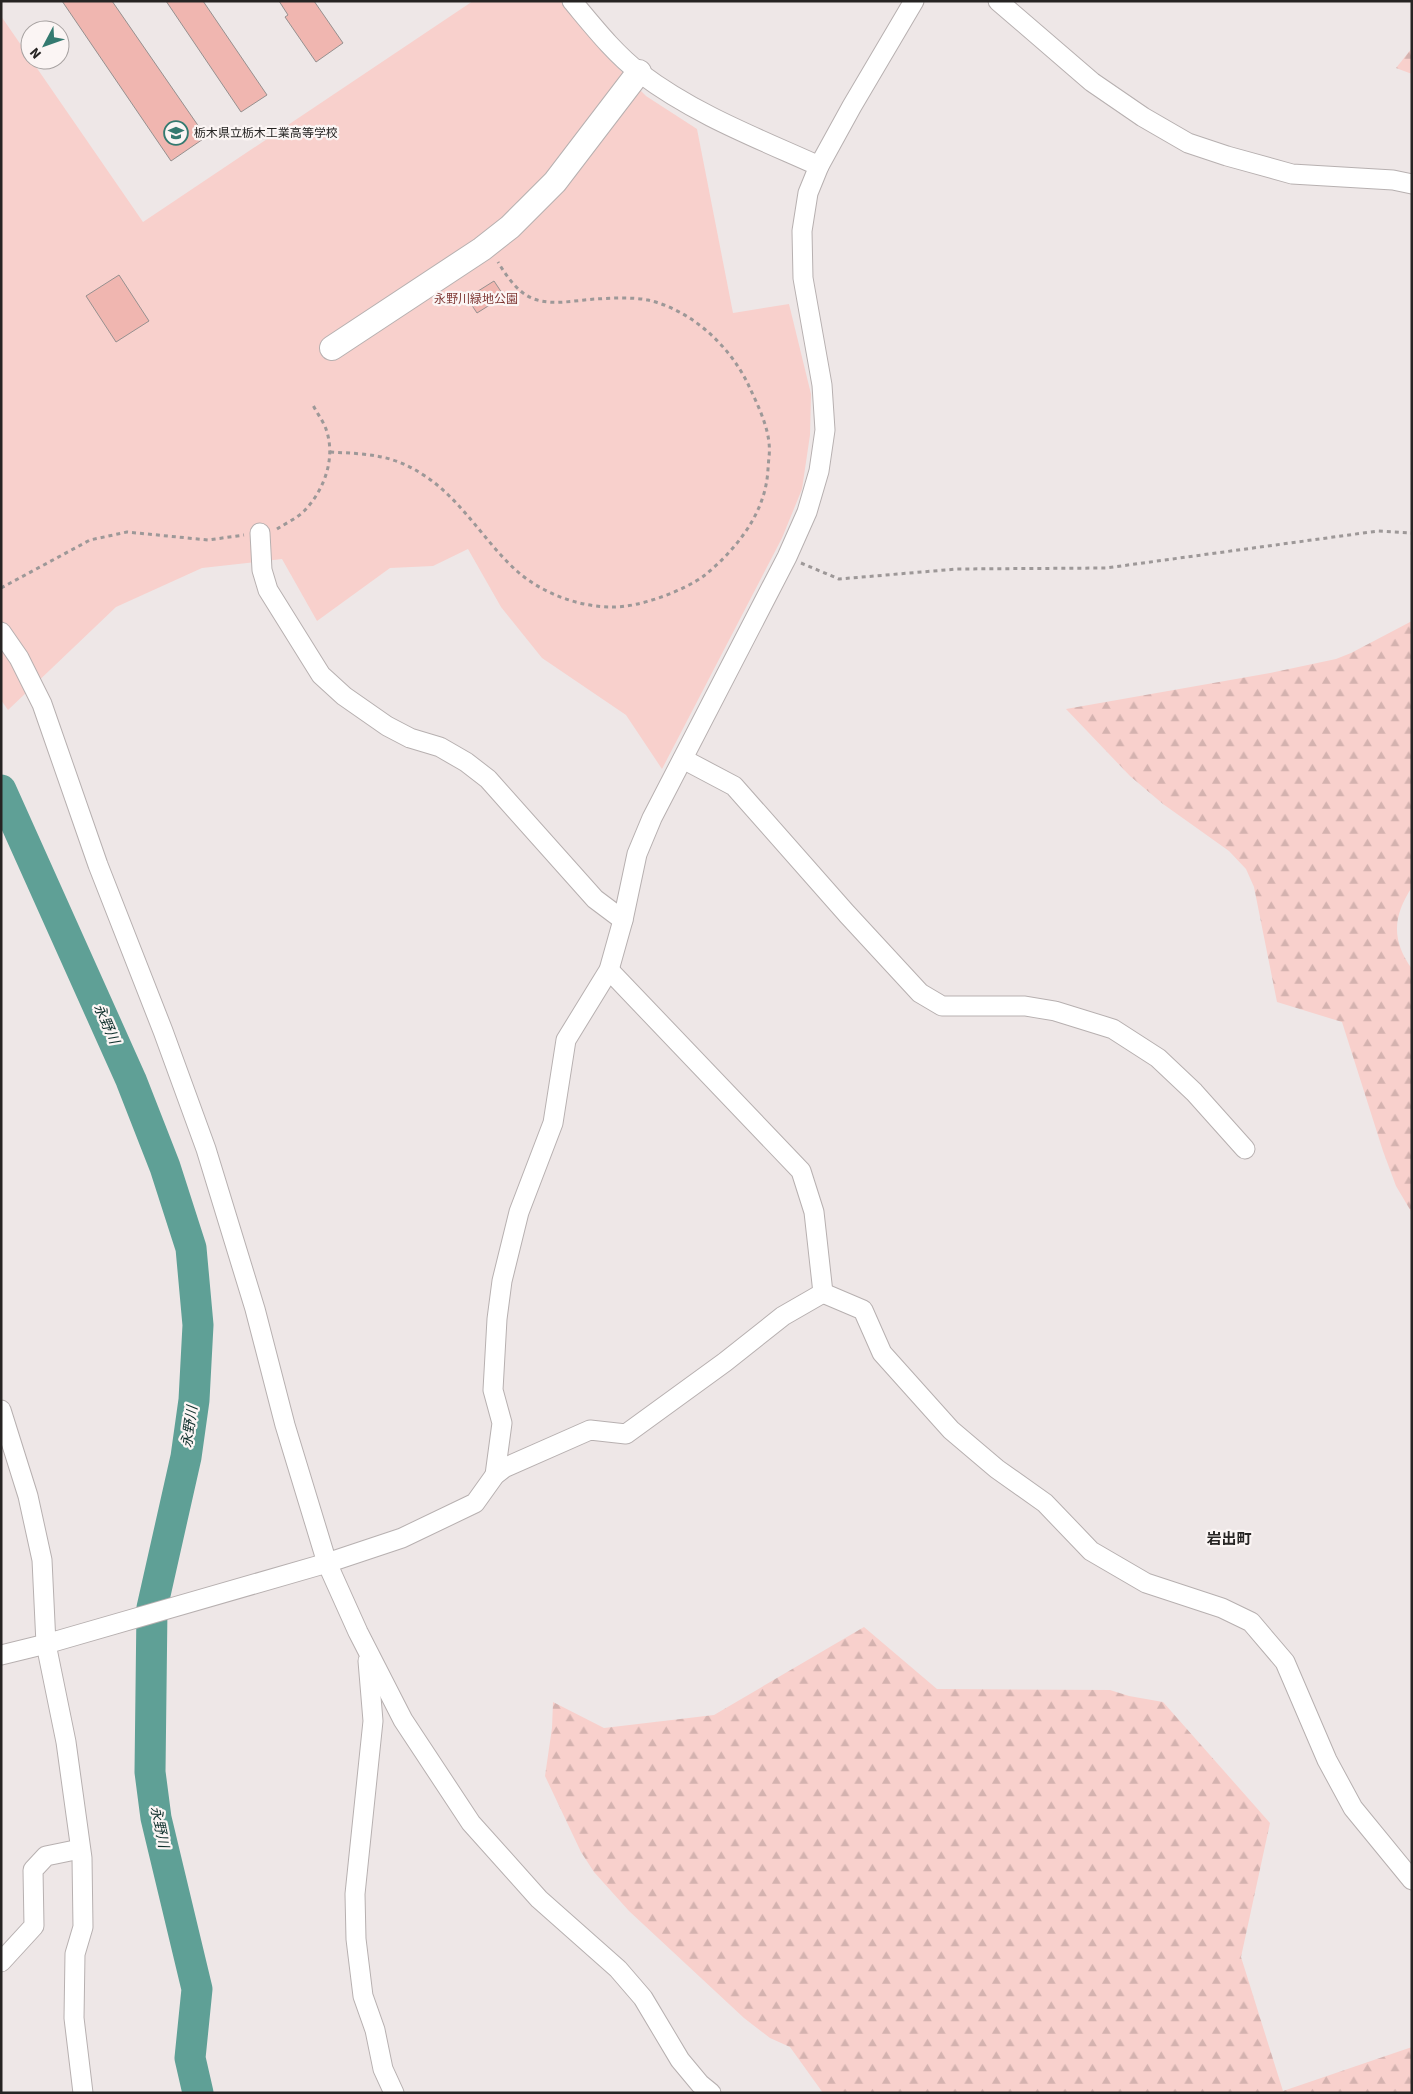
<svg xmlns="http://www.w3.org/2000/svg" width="1413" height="2094" font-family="'Source Sans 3','Noto Sans JP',sans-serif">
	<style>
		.green { fill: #f8d0cc }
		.forest { fill: url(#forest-firs) }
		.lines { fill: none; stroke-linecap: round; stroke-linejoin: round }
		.river { stroke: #5fa096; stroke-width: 31 }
		.building { fill: #f0b6b0; stroke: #96908f }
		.minor-casing { stroke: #b7b0b0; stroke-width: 21 }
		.tertiary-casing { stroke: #b7b0b0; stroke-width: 26 }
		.path { stroke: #9d9898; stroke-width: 3; stroke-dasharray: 4 4; stroke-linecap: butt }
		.minor { stroke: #fff; stroke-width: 19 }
		.tertiary { stroke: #fff; stroke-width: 24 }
		.labels { text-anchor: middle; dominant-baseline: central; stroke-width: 4.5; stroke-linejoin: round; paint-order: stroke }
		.poi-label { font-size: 12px; fill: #262423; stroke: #fbf5f4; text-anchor: start }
		.park-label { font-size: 12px; fill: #7f3834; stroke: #fbf5f4 }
		.water-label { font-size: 14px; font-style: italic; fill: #0e2f2b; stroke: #fbf5f4 }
		.quarter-label { font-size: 15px; font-weight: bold; fill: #262423; stroke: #fbf5f4 }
	</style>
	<defs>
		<pattern id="forest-firs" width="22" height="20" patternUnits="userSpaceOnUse" patternTransform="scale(1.25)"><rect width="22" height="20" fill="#f8d0cc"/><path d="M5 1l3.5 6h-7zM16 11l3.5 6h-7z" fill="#d4b2af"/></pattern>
	</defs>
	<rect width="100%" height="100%" fill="#eee7e7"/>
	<!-- green -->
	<polygon class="green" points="473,1 562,1 581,27 607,57 646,96 697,129 733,313 789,304 811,394 810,435 802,489 782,538 662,769 626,715 542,658 501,607 468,549 433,566 390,568 317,621 282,559 202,568 116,607 8,710 1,700 1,16 143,222"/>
	<!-- forest -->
	<g class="forest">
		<polygon points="1412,48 1412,74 1396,68"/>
		<path d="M1412,621V887C1393,916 1391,940 1412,969V1213L1396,1186L1383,1151L1342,1022L1277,1002L1254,887L1246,869L1229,851L1163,804L1130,776L1066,709L1270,673L1336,659L1351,653Z"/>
		<polygon points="864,1627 937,1689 1110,1690 1129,1696 1163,1702 1270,1823 1241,1957 1283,2091 1412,2047 1412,2093 823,2093 790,2047 770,2038 744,2018 629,1911 594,1872 581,1852 545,1776 552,1728 553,1702 604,1728 714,1715"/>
	</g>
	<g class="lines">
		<!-- river -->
		<polyline class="river" points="1,790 131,1080 165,1167 191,1248 198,1325 194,1400 186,1457 152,1608 150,1772 156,1818 197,1989 190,2058 198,2093"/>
	</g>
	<!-- building -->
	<g class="building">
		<polygon points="62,1 112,1 206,137 171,161"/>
		<polygon points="166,1 203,1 267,95 241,112"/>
		<polygon points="279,1 314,1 343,43 316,62 285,17 288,15"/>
		<polygon points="119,275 149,321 116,342 86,296"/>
		<polygon points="494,281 504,296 477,313 467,298"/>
	</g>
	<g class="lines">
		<!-- minor casing -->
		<g class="minor-casing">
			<g id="minor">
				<path d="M572,1C593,26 614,53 640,73C694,114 757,138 819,166"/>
				<polyline points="998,1 1092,82 1143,117 1188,143 1227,156 1292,174 1393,180 1412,184"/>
				<polyline points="260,533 262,570 268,590 321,675 344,696 387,726 410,738 440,747 466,762 488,779 595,899 623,920"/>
				<polyline points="1,632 19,658 42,704 98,865 163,1031 206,1149 255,1309 285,1425 327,1563 358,1632 403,1720 471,1823 539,1899 618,1969 643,1998 680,2060 700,2084 711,2093"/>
				<polyline points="683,759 734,786 847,914 920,993 942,1006 1025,1006 1055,1011 1113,1029 1158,1058 1194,1092 1245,1149"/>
				<polyline points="609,970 801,1171 814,1212 823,1293"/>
				<polyline points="823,1293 863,1310 882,1353 951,1430 997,1469 1045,1503 1091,1551 1146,1583 1222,1608 1251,1622 1285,1662 1327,1760 1353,1808 1412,1880"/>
				<polyline points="1,1410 28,1496 42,1560 46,1644 66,1742 82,1858 83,1927 75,1954 74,2018 83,2093"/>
				<polyline points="495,1475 502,1423 493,1390 497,1319 502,1281 519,1212 553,1123 566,1040 609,970 623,920 637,854 652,818 787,557 807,512 819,471 825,430 822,385 803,278 802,231 808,193 819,166 852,106 914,1"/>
				<polyline points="1,1655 46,1644 327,1563 402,1538 475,1503 495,1475 504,1468 590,1430 626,1434 725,1362 783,1316 823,1293"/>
				<polyline points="368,1661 373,1721 355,1894 356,1939 363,1996 375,2030 383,2069 394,2093"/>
				<polyline points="1,1962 34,1926 33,1870 46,1856 80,1849"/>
			</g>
		</g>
		<!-- tertiary casing -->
		<g class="tertiary-casing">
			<polyline id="tertiary" points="332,348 482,249 510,227 555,182 639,72"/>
		</g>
		<!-- path -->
		<g class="path">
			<path d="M330,452C367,454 393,454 425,476C463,501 485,543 518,572C542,593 579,607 611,607C638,608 684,591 705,575C732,553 759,521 766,485C768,476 768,466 769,457C772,432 758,406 748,384C729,345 691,310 648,300C632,297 612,298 596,299C575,300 554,306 534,299C518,293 507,277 498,262"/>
			<path d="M277,529C286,523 298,518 306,509C325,488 336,457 326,429C323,421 317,413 313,405"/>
			<polyline points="801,563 839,579 957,569 1106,568 1378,531 1412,533"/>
			<polyline points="1,588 90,540 127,532 208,540 244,535"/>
		</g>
		<!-- minor -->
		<use href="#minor" class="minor"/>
		<!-- tertiary -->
		<use href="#tertiary" class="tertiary"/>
	</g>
	<!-- icons -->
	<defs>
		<g id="school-ring" transform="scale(1.25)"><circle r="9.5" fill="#fbf5f4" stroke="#347a70" stroke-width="1.5"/><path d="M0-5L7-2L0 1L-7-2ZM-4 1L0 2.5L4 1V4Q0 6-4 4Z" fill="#347a70"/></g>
	</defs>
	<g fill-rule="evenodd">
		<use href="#school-ring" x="176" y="133"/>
	</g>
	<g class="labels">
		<!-- poi labels -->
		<g class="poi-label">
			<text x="194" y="133">栃木県立栃木工業高等学校</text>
		</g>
		<!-- park labels -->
		<g class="park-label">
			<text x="476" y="299">永野川緑地公園</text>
		</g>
		<!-- water labels -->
		<g class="water-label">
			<text transform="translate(106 1024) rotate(66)">永野川</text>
			<text transform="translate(190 1427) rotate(-82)">永野川</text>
			<text transform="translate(159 1827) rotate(78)">永野川</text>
		</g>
		<!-- quarter labels -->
		<g class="quarter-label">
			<text x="1229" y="1539">岩出町</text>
		</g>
	</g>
	<!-- border -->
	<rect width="1413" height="2094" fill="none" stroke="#262423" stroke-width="5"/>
	<!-- north arrow -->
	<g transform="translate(45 45) rotate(229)"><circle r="24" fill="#fbf5f4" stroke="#a6a1a0"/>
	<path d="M0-4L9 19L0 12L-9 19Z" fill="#347a70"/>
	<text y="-8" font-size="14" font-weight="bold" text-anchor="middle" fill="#262423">N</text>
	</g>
</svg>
